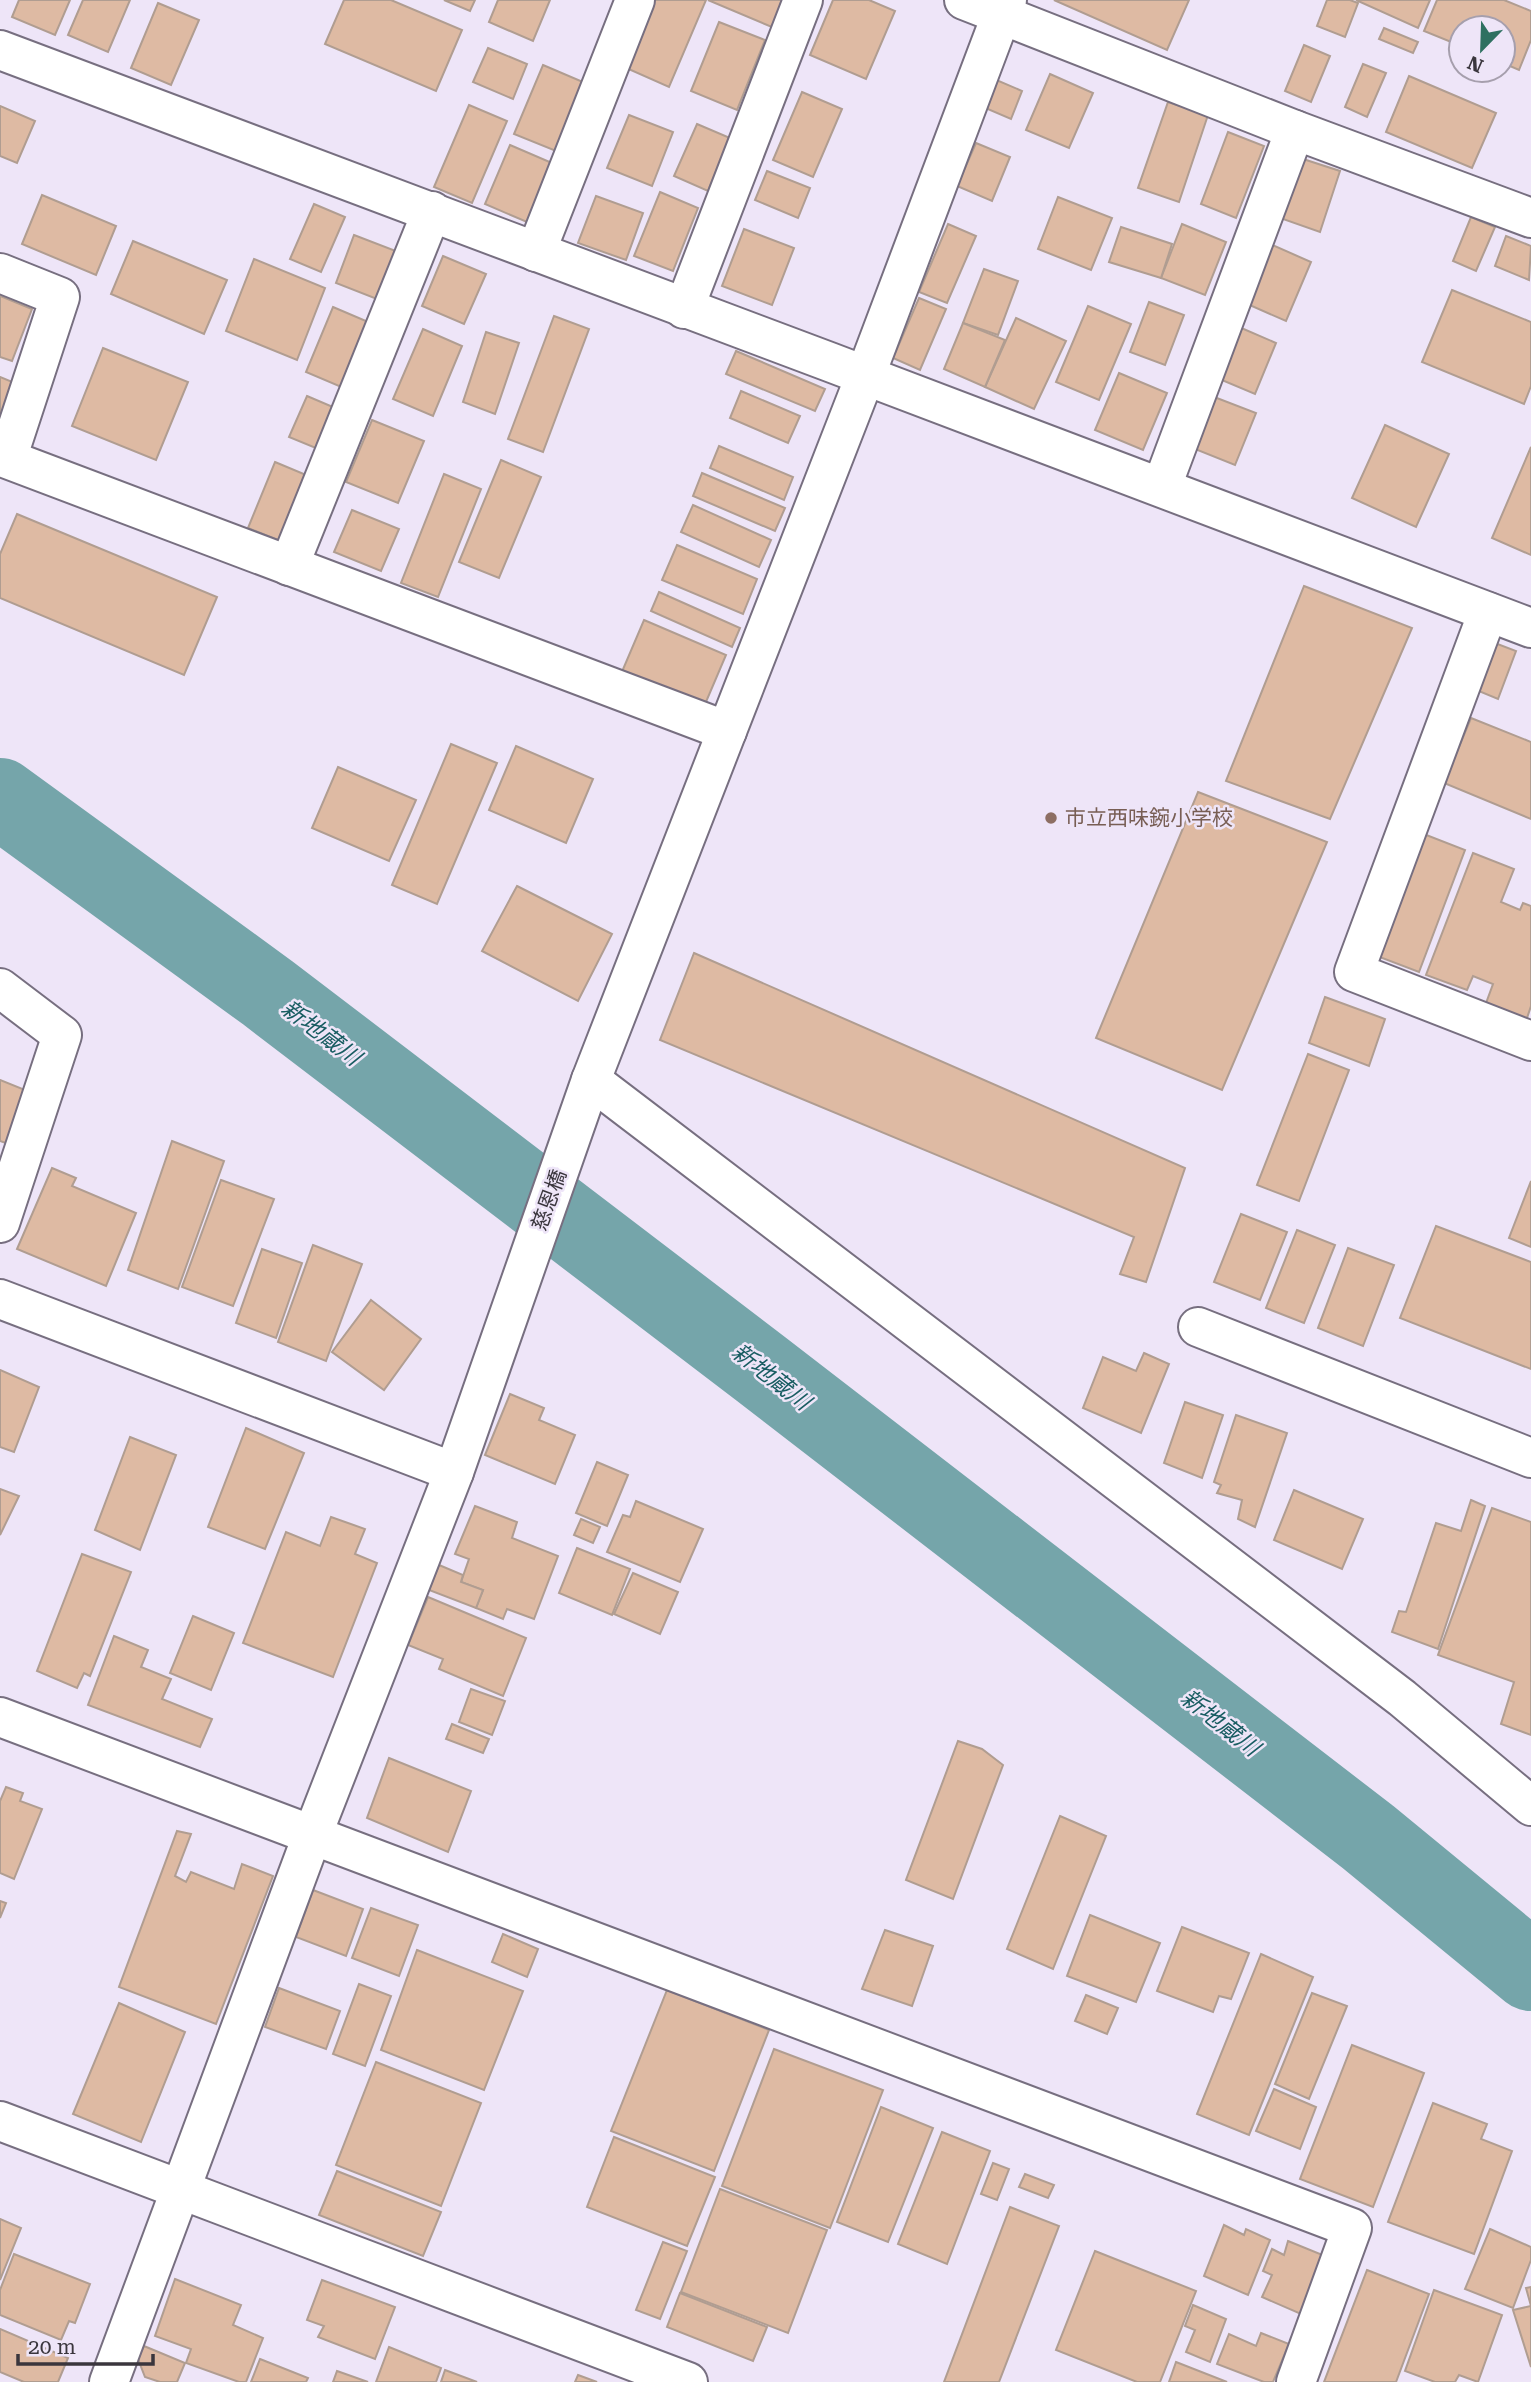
<svg xmlns="http://www.w3.org/2000/svg" width="1531" height="2382" font-family="'Roboto Serif','Noto Sans JP',serif">
	<style>
		.lines { fill: none; stroke-linecap: round; stroke-linejoin: round }
		.river { stroke: #75a5aa; stroke-width: 80 }
		.building { fill: #debaa3; stroke: #b09d91; stroke-width: 2 }
		.street-casing { stroke: #776f80; stroke-width: 42 }
		.street { stroke: #fff; stroke-width: 38 }
		.education-dot { fill: #8d6e63; stroke: #eee5f8; stroke-width: 2.5 }
		.labels { text-anchor: middle; dominant-baseline: central; stroke-width: 5; stroke-linejoin: round; paint-order: stroke }
		.education-label { font-size: 21px; fill: #785e54; stroke: #eee5f8; text-anchor: start }
		.street-label { font-size: 21px; fill: #3a363d; stroke: #eee5f8 }
		.water-label { font-size: 23px; font-style: italic; fill: #195d62; stroke: #eee5f8 }
	</style>
	<rect width="100%" height="100%" fill="#eee5f8"/>
	<g class="lines">
		<!-- river -->
		<polyline class="river" points="0,798 268,993 761,1369 1368,1837 1531,1971"/>
	</g>
	<!-- building -->
	<g class="building">
		<polygon points="19,0 70,0 55,35 12,17"/>
		<polygon points="83,0 130,0 108,52 68,35"/>
		<polygon points="344,0 391,0 462,30 436,91 325,44"/>
		<polygon points="444,0 475,0 470,11"/>
		<polygon points="498,0 550,0 533,41 489,22"/>
		<polygon points="653,0 706,0 669,87 624,67"/>
		<polygon points="708,0 792,0 779,30"/>
		<polygon points="833,0 869,0 895,11 866,79 810,55"/>
		<polygon points="1054,0 1189,0 1167,50"/>
		<polygon points="1327,0 1350,0 1358,3 1345,37 1317,26"/>
		<polygon points="1356,0 1430,0 1418,28"/>
		<polygon points="1437,0 1504,0 1531,11 1531,40 1519,70 1503,63 1503,28 1461,28 1461,46 1424,31"/>
		<polygon points="158,3 199,20 171,85 131,68"/>
		<polygon points="719,22 765,40 737,110 691,91"/>
		<polygon points="1384,28 1418,42 1413,53 1379,39"/>
		<polygon points="1304,45 1330,56 1311,102 1285,91"/>
		<polygon points="488,48 527,64 513,99 473,82"/>
		<polygon points="1363,64 1386,73 1367,117 1345,107"/>
		<polygon points="543,65 590,85 561,153 514,134"/>
		<polygon points="1050,74 1093,93 1069,148 1026,130"/>
		<polygon points="987,76 1022,91 1011,119 976,104"/>
		<polygon points="1409,76 1496,113 1472,168 1386,132"/>
		<polygon points="802,92 842,109 813,177 773,160"/>
		<polygon points="1168,102 1208,115 1179,202 1138,188"/>
		<polygon points="469,105 507,121 472,203 434,187"/>
		<polygon points="0,106 35,121 17,163 0,156"/>
		<polygon points="629,115 673,132 652,186 607,168"/>
		<polygon points="697,124 730,138 708,191 674,176"/>
		<polygon points="1228,132 1264,146 1236,218 1201,204"/>
		<polygon points="976,143 1010,157 992,201 957,186"/>
		<polygon points="510,145 559,166 534,225 485,204"/>
		<polygon points="1300,158 1340,171 1320,232 1280,218"/>
		<polygon points="767,171 810,188 798,218 755,200"/>
		<polygon points="660,192 698,208 673,271 634,256"/>
		<polygon points="42,195 116,226 96,275 22,244"/>
		<polygon points="596,196 643,213 626,260 578,243"/>
		<polygon points="1058,197 1112,218 1091,270 1038,249"/>
		<polygon points="314,204 345,217 321,272 290,259"/>
		<polygon points="1471,217 1495,227 1476,271 1453,261"/>
		<polygon points="948,224 976,236 947,303 919,292"/>
		<polygon points="1182,224 1226,242 1205,295 1161,278"/>
		<polygon points="1121,227 1172,244 1161,278 1109,262"/>
		<polygon points="744,229 794,248 772,305 722,286"/>
		<polygon points="354,235 401,253 382,301 336,283"/>
		<polygon points="1506,236 1531,246 1529,280 1495,266"/>
		<polygon points="133,241 227,280 204,334 111,294"/>
		<polygon points="1270,244 1311,262 1286,321 1245,303"/>
		<polygon points="443,256 486,274 464,324 422,306"/>
		<polygon points="254,259 325,288 297,360 226,331"/>
		<polygon points="984,269 1018,281 998,335 963,323"/>
		<polygon points="1452,290 1531,322 1531,386 1524,404 1422,362"/>
		<polygon points="0,296 32,309 12,361 0,357"/>
		<polygon points="919,298 946,309 920,370 893,358"/>
		<polygon points="1149,302 1184,315 1165,365 1130,352"/>
		<polygon points="1088,306 1131,324 1099,400 1056,382"/>
		<polygon points="333,307 373,324 346,389 306,372"/>
		<polygon points="554,316 589,329 543,452 508,439"/>
		<polygon points="1016,318 1066,341 1034,409 985,387"/>
		<polygon points="963,323 1005,340 985,387 944,369"/>
		<polygon points="1239,327 1276,343 1255,394 1217,378"/>
		<polygon points="423,329 462,346 433,416 393,399"/>
		<polygon points="486,332 519,343 495,414 463,402"/>
		<polygon points="103,348 188,382 156,460 72,426"/>
		<polygon points="736,351 825,389 815,411 726,374"/>
		<polygon points="1119,373 1167,393 1143,450 1095,430"/>
		<polygon points="0,377 22,386 0,437"/>
		<polygon points="741,391 800,416 788,443 730,418"/>
		<polygon points="1209,395 1256,413 1235,465 1190,447"/>
		<polygon points="307,396 340,410 323,451 289,437"/>
		<polygon points="372,420 424,441 398,503 346,482"/>
		<polygon points="1385,425 1449,454 1416,527 1352,498"/>
		<polygon points="719,446 793,477 784,500 710,468"/>
		<polygon points="1531,447 1531,555 1492,538"/>
		<polygon points="501,460 541,477 499,578 459,562"/>
		<polygon points="275,462 311,477 285,543 248,528"/>
		<polygon points="702,473 785,508 775,531 693,496"/>
		<polygon points="444,474 481,489 438,597 401,583"/>
		<polygon points="693,505 771,540 759,567 681,532"/>
		<polygon points="352,510 399,529 381,571 334,552"/>
		<polygon points="17,514 217,597 184,675 0,598 0,554"/>
		<polygon points="677,545 757,579 743,614 662,580"/>
		<polygon points="1304,586 1412,628 1330,819 1226,781"/>
		<polygon points="659,592 740,628 732,647 651,611"/>
		<polygon points="644,620 726,655 703,709 621,674"/>
		<polygon points="1487,640 1516,651 1498,699 1469,687"/>
		<polygon points="1471,718 1531,742 1531,819 1444,783"/>
		<polygon points="451,744 497,763 437,904 392,885"/>
		<polygon points="516,746 593,779 566,843 489,810"/>
		<polygon points="338,767 416,800 389,861 312,828"/>
		<polygon points="1198,792 1327,842 1222,1090 1096,1038"/>
		<polygon points="1416,831 1465,850 1419,972 1369,953"/>
		<polygon points="1473,853 1514,869 1501,902 1520,910 1523,903 1531,906 1531,1006 1526,1021 1485,1006 1493,984 1473,976 1467,990 1426,975"/>
		<polygon points="517,886 612,934 578,1001 482,951"/>
		<polygon points="694,953 1185,1168 1146,1282 1120,1274 1134,1237 660,1040"/>
		<polygon points="1325,997 1385,1019 1369,1066 1309,1043"/>
		<polygon points="1308,1054 1349,1070 1299,1201 1257,1185"/>
		<polygon points="0,1080 30,1092 11,1145 0,1141"/>
		<polygon points="172,1141 224,1161 178,1289 128,1270"/>
		<polygon points="52,1168 76,1178 72,1186 136,1213 106,1286 17,1249"/>
		<polygon points="221,1180 274,1199 233,1306 182,1287"/>
		<polygon points="1531,1181 1531,1247 1509,1238"/>
		<polygon points="1241,1214 1287,1232 1260,1300 1214,1282"/>
		<polygon points="1436,1226 1531,1262 1531,1369 1400,1318"/>
		<polygon points="1297,1230 1335,1245 1304,1323 1266,1308"/>
		<polygon points="313,1245 362,1264 326,1361 278,1342"/>
		<polygon points="1348,1248 1394,1265 1363,1346 1318,1328"/>
		<polygon points="262,1249 302,1263 276,1338 236,1323"/>
		<polygon points="371,1300 421,1339 384,1390 332,1352"/>
		<polygon points="1144,1353 1169,1364 1141,1433 1083,1408 1103,1357 1136,1371"/>
		<polygon points="0,1370 39,1387 14,1452 0,1447"/>
		<polygon points="510,1394 544,1408 539,1420 575,1435 555,1484 485,1455"/>
		<polygon points="1185,1402 1223,1415 1202,1478 1164,1463"/>
		<polygon points="1236,1415 1287,1433 1255,1527 1238,1519 1242,1500 1217,1493 1221,1485 1214,1482"/>
		<polygon points="246,1428 304,1453 265,1549 208,1527"/>
		<polygon points="130,1437 176,1455 140,1550 95,1530"/>
		<polygon points="597,1462 628,1475 607,1526 576,1513"/>
		<polygon points="0,1489 19,1496 0,1535"/>
		<polygon points="1294,1490 1363,1519 1342,1569 1274,1540"/>
		<polygon points="1471,1500 1485,1506 1438,1649 1392,1632 1399,1611 1406,1612 1436,1523 1461,1531"/>
		<polygon points="636,1501 703,1529 680,1582 607,1552 623,1515 630,1517"/>
		<polygon points="475,1506 517,1522 512,1538 558,1556 534,1619 507,1609 503,1619 476,1608 483,1590 461,1582 469,1559 455,1554"/>
		<polygon points="1492,1508 1531,1522 1531,1735 1501,1724 1514,1682 1438,1655"/>
		<polygon points="331,1517 365,1529 355,1554 377,1563 333,1677 243,1643 286,1532 320,1546"/>
		<polygon points="581,1519 600,1527 593,1543 574,1535"/>
		<polygon points="577,1548 630,1569 612,1615 559,1593"/>
		<polygon points="82,1554 131,1572 90,1676 84,1673 77,1688 37,1671"/>
		<polygon points="439,1565 463,1575 461,1582 483,1590 476,1608 429,1590"/>
		<polygon points="633,1573 678,1592 660,1634 614,1614"/>
		<polygon points="428,1597 526,1638 503,1696 439,1669 443,1659 408,1645"/>
		<polygon points="193,1616 234,1633 211,1690 170,1673"/>
		<polygon points="114,1636 148,1650 141,1667 171,1679 162,1699 212,1719 200,1747 88,1705"/>
		<polygon points="471,1689 505,1701 492,1735 459,1722"/>
		<polygon points="452,1724 489,1739 483,1753 446,1739"/>
		<polygon points="958,1741 982,1749 1003,1765 953,1899 906,1880"/>
		<polygon points="389,1758 471,1791 448,1852 367,1818"/>
		<polygon points="6,1787 23,1793 20,1801 42,1809 14,1879 0,1873 0,1801"/>
		<polygon points="1060,1816 1106,1836 1053,1969 1007,1949"/>
		<polygon points="177,1831 191,1834 175,1876 186,1882 191,1872 234,1889 242,1864 273,1876 216,2024 119,1987"/>
		<polygon points="313,1890 363,1909 346,1956 296,1937"/>
		<polygon points="0,1901 6,1903 0,1918"/>
		<polygon points="371,1908 418,1925 399,1976 352,1958"/>
		<polygon points="1090,1915 1160,1943 1136,2002 1067,1976"/>
		<polygon points="1182,1927 1249,1953 1231,1999 1219,1996 1213,2012 1157,1991"/>
		<polygon points="885,1930 933,1946 912,2006 862,1989"/>
		<polygon points="503,1934 538,1949 527,1977 492,1962"/>
		<polygon points="417,1950 523,1991 484,2090 381,2050"/>
		<polygon points="1261,1954 1313,1977 1249,2135 1197,2114"/>
		<polygon points="359,1984 391,1996 365,2066 333,2054"/>
		<polygon points="279,1988 340,2011 326,2049 265,2027"/>
		<polygon points="667,1990 769,2030 714,2171 611,2131"/>
		<polygon points="1312,1993 1347,2006 1309,2099 1275,2084"/>
		<polygon points="1086,1995 1118,2008 1107,2034 1075,2021"/>
		<polygon points="119,2003 185,2032 141,2142 73,2114"/>
		<polygon points="1352,2045 1424,2073 1373,2207 1300,2179"/>
		<polygon points="774,2049 883,2090 830,2228 722,2186"/>
		<polygon points="376,2062 481,2103 441,2206 336,2165"/>
		<polygon points="1274,2089 1316,2107 1300,2149 1256,2131"/>
		<polygon points="1433,2103 1487,2124 1481,2139 1512,2151 1474,2254 1388,2222"/>
		<polygon points="881,2107 933,2128 888,2242 837,2222"/>
		<polygon points="942,2132 990,2151 947,2264 898,2244"/>
		<polygon points="614,2137 715,2177 687,2246 587,2207"/>
		<polygon points="993,2163 1009,2169 997,2200 981,2194"/>
		<polygon points="337,2171 441,2212 423,2256 319,2215"/>
		<polygon points="1025,2174 1054,2185 1048,2198 1019,2187"/>
		<polygon points="720,2189 827,2230 788,2333 681,2292"/>
		<polygon points="1010,2207 1059,2226 999,2382 944,2382"/>
		<polygon points="0,2219 21,2228 0,2280"/>
		<polygon points="1224,2225 1244,2235 1246,2229 1270,2240 1248,2295 1204,2276"/>
		<polygon points="1490,2229 1531,2247 1531,2260 1513,2308 1465,2289"/>
		<polygon points="1288,2241 1325,2256 1301,2314 1262,2297 1272,2275 1263,2271 1272,2249 1284,2255"/>
		<polygon points="663,2242 687,2251 660,2319 636,2310"/>
		<polygon points="1095,2251 1196,2291 1160,2382 1137,2382 1056,2350"/>
		<polygon points="14,2254 90,2284 75,2323 69,2321 61,2340 0,2315 0,2290"/>
		<polygon points="1367,2270 1429,2294 1396,2382 1324,2382"/>
		<polygon points="175,2279 241,2305 233,2325 263,2338 246,2382 239,2382 186,2363 191,2349 155,2336"/>
		<polygon points="322,2280 395,2307 375,2359 318,2337 324,2326 307,2320"/>
		<polygon points="1531,2287 1531,2367 1513,2310 1531,2306 1526,2288"/>
		<polygon points="1434,2290 1502,2315 1478,2382 1459,2375 1455,2382 1435,2382 1405,2371"/>
		<polygon points="680,2293 767,2327 753,2361 667,2327"/>
		<polygon points="1193,2305 1226,2319 1210,2362 1186,2352 1195,2330 1185,2326"/>
		<polygon points="0,2329 68,2358 58,2382 24,2382 0,2372"/>
		<polygon points="1261,2333 1289,2344 1273,2382 1264,2382 1217,2364 1229,2334 1256,2346"/>
		<polygon points="144,2346 185,2363 177,2382 160,2382 145,2377 138,2359"/>
		<polygon points="389,2347 441,2368 436,2382 376,2382"/>
		<polygon points="260,2359 308,2378 306,2382 251,2382"/>
		<polygon points="1176,2362 1227,2382 1169,2382"/>
		<polygon points="445,2370 477,2382 441,2382"/>
		<polygon points="337,2371 368,2382 333,2382"/>
		<polygon points="578,2375 597,2382 575,2382"/>
	</g>
	<g class="lines">
		<!-- street casing -->
		<g class="street-casing">
			<g id="street">
				<polyline points="964,0 1295,130 1531,218"/>
				<path d="M0,50C511,240 1021,435 1531,628"/>
				<polyline points="536,252 635,0"/>
				<polyline points="0,273 60,297 7,459 727,731"/>
				<polyline points="684,309 803,0"/>
				<polyline points="1162,486 1295,130"/>
				<polyline points="289,566 432,211"/>
				<polyline points="1488,612 1354,972 1531,1041"/>
				<polyline points="0,988 62,1035 0,1223"/>
				<polyline points="591,1080 1402,1698 1531,1806"/>
				<polyline points="0,1299 454,1472"/>
				<polyline points="1198,1327 1531,1458"/>
				<polyline points="0,1717 1352,2228 1296,2382"/>
				<polyline points="0,2121 688,2382"/>
				<polyline points="109,2382 312,1836 454,1472 591,1080 866,374 1007,0"/>
			</g>
		</g>
		<!-- street -->
		<use href="#street" class="street"/>
	</g>
	<!-- markers -->
	<circle class="education-dot" cx="1051" cy="818" r="7"/>
	<g class="labels">
		<!-- education labels -->
		<g class="education-label">
			<text x="1065" y="818">市立西味鋺小学校</text>
		</g>
		<!-- street labels -->
		<g class="street-label">
			<text transform="translate(549 1200) rotate(-70)">慈恩橋</text>
		</g>
		<!-- water labels -->
		<g class="water-label">
			<text transform="translate(321 1033) rotate(37)">新地蔵川</text>
			<text transform="translate(771 1377) rotate(38)">新地蔵川</text>
			<text transform="translate(1220 1723) rotate(38)">新地蔵川</text>
		</g>
	</g>
	<!-- north arrow -->
	<g transform="translate(1482 49) rotate(203)"><circle r="33" fill="#eee5f8" stroke="#a69fad" stroke-width="2"/>
	<path d="M0-5L12 26L0 18L-12 26Z" fill="#2e7061"/>
	<text y="-10" font-size="19" font-weight="bold" text-anchor="middle" fill="#3a363d">N</text>
	</g>
	<!-- scale -->
	<path d="M18 2354v10h135v-10" fill="none" stroke="#3a363d" stroke-width="3.5"/>
	<text x="28" y="2354" font-size="21" fill="#3a363d" stroke="#eee5f8" stroke-width="5" paint-order="stroke">20 m</text>
</svg>
